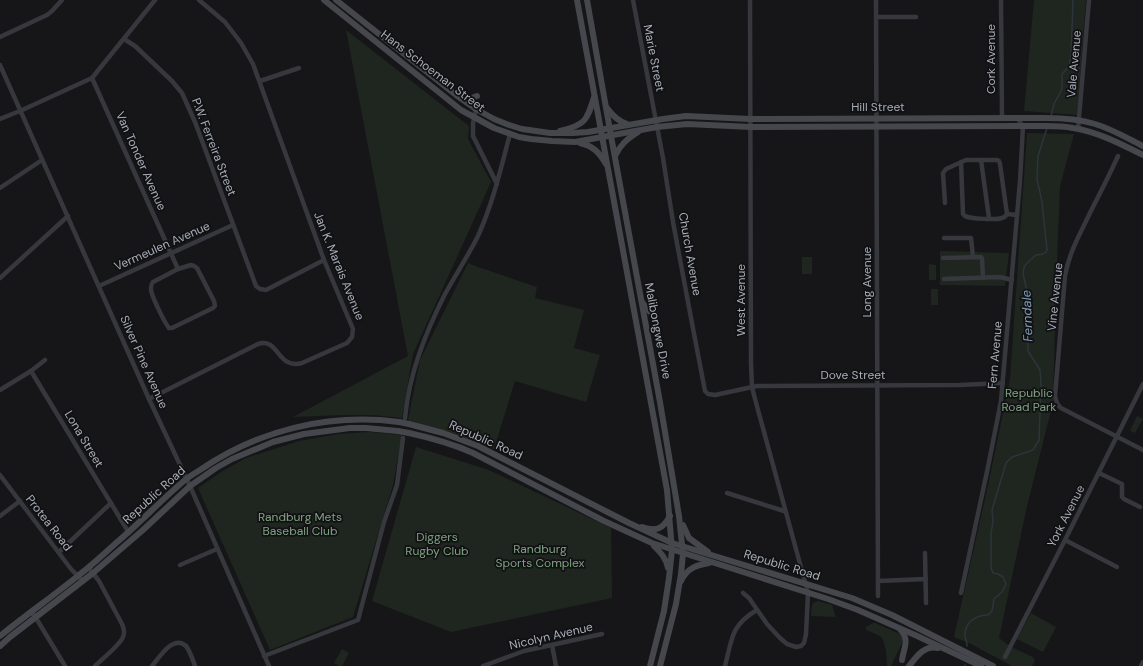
<svg xmlns="http://www.w3.org/2000/svg" width="1143" height="666" font-family="'DM Sans',sans-serif">
	<style>
		.green { fill: #1e261f }
		.lines { fill: none; stroke-linecap: round; stroke-linejoin: round }
		.stream { stroke: #2c353c; stroke-width: 1.5 }
		.minor { stroke: #37383d; stroke-width: 4.5 }
		.secondary { stroke: #45474d; stroke-width: 6 }
		.secondary-bridge { stroke: #45474d; stroke-width: 6 }
		.labels { text-anchor: middle; dominant-baseline: central; stroke-width: 3.5; stroke-linejoin: round; paint-order: stroke }
		.street-label { font-size: 12px; fill: #a8adb8; stroke: #111113 }
		.park-label { font-size: 12px; fill: #7fa381; stroke: #111113 }
		.water-label { font-size: 13px; font-style: italic; fill: #7f9bb3; stroke: #111113 }
	</style>
	<rect width="100%" height="100%" fill="#161618"/>
	<!-- green -->
	<g class="green">
		<polygon points="1034,0 1086,0 1077,115 1024,111"/>
		<polygon points="346,30 469,126 468,139 491,182 413,354 402,418 373,415 342,415 293,417 408,356"/>
		<polygon points="1027,133 1074,134 1060,186 1056,286 1053,403 1027,506 999,638 1011,647 1033,657 1035,661 1032,666 1012,666 969,643 954,637 989,481 1010,379"/>
		<polygon points="940,251 1009,253 1005,286 940,285"/>
		<rect x="802" y="257" width="10" height="17"/>
		<polygon points="468,263 478,267 537,287 535,298 584,310 574,348 600,355 586,402 515,381 494,449 408,420 420,360"/>
		<polygon points="929,264 936,265 936,280 929,280"/>
		<rect x="931" y="289" width="7" height="16"/>
		<polygon points="1137,416 1143,419 1135,433 1130,431"/>
		<polygon points="369,432 402,435 393,485 353,617 270,650 198,488 221,472 246,458 299,441 338,434"/>
		<polygon points="416,447 489,470 611,528 612,598 451,632 372,601"/>
		<path d="M818,601L832,605L836,617L811,616C812,609 810,602 818,601Z"/>
		<polygon points="1031,613 1056,627 1043,652 1017,639"/>
		<path d="M873,623H875L900,634L903,639L902,643L891,666H887C887,659 886,642 881,637C877,634 871,632 866,630V627Z"/>
		<polygon points="342,649 349,653 342,666 339,666 334,663"/>
	</g>
	<g class="lines">
		<!-- stream -->
		<g class="stream">
			<polyline points="1051,116 1054,104 1062,89 1062,74 1069,66 1071,58 1073,0"/>
			<path d="M967,646C967,643 966,640 965,637C964,623 975,615 988,615L992,611L994,599L1002,592L1006,584L1003,577L998,574L993,573L991,568V534L993,521L992,510L1006,463L1012,457L1033,450L1039,440L1041,385L1040,370L1028,351V295L1023,274L1024,267L1027,263L1036,255L1043,254L1046,252L1047,250L1042,202L1037,179L1038,156L1047,128"/>
			<polyline points="965,666 965,665"/>
		</g>
		<!-- minor -->
		<g class="minor">
			<polyline points="633,0 663,158 673,222 691,318 705,391 708,394 715,395 757,386 960,385 1003,383"/>
			<polyline points="876,0 878,596"/>
			<polyline points="1001,0 1002,118"/>
			<polyline points="876,17 916,17"/>
			<polyline points="0,37 47,15 52,11 62,0"/>
			<polyline points="124,39 135,46 172,81 182,93 195,122 256,286 260,289 266,290 324,260"/>
			<polyline points="0,65 149,399 190,486 269,666"/>
			<polyline points="92,78 178,269"/>
			<polyline points="260,81 299,68"/>
			<polyline points="476,109 473,123 473,136 497,184"/>
			<polyline points="0,119 20,111 92,78 155,0"/>
			<polyline points="1078,129 1089,0"/>
			<path d="M1118,156C1109,176 1099,195 1089,215C1079,236 1069,253 1065,276L1055,396C1056,401 1057,405 1061,408L1143,450"/>
			<polyline points="981,160 989,218"/>
			<path d="M961,162L963,214L965,216C970,219 996,220 1002,218C1005,217 1005,217 1007,214L1017,215"/>
			<polyline points="0,188 42,160"/>
			<polyline points="945,203 943,173 946,169 966,160 997,160 999,161 1000,164 1007,214"/>
			<polyline points="944,238 971,238 973,257"/>
			<polyline points="943,258 981,257 982,259 983,278"/>
			<path d="M191,265L194,266L197,268L214,301L215,306L213,308L172,328H169C165,323 150,294 151,288C151,285 151,285 153,282L178,269Z"/>
			<polyline points="0,278 68,216"/>
			<polyline points="944,279 1000,277 1012,280"/>
			<polyline points="99,286 233,225"/>
			<polyline points="31,371 129,533"/>
			<polyline points="0,390 31,371 45,360"/>
			<path d="M149,399L258,344C279,337 277,370 302,363L347,343L352,337L353,329L324,260L253,64L241,43L225,22L199,0"/>
			<path d="M405,418C409,374 425,334 445,294C456,274 468,256 478,236C493,203 501,168 510,134"/>
			<polyline points="1099,473 1122,484 1122,497 1124,499 1140,507"/>
			<polyline points="0,475 71,569 80,578"/>
			<polyline points="727,493 784,511"/>
			<polyline points="0,516 20,501"/>
			<polyline points="1065,540 1117,567"/>
			<polyline points="59,552 111,503"/>
			<polyline points="925,553 926,603"/>
			<polyline points="180,565 217,549"/>
			<path d="M88,567L99,581L122,624C124,628 125,632 123,637C120,645 102,659 95,666"/>
			<polyline points="878,581 926,579"/>
			<polyline points="743,593 749,598 767,624 780,638 787,644 796,647 801,646 804,643 806,634 808,593 755,399 752,387 751,363 750,0"/>
			<polyline points="961,593 988,467 1001,401 1020,181 1023,126 1017,118"/>
			<polyline points="31,612 36,618 65,666"/>
			<polyline points="552,645 556,666"/>
			<polyline points="264,656 358,620 384,522 397,485 403,438"/>
			<polyline points="1005,657 1065,540 1143,384"/>
			<path d="M152,666C159,658 173,634 186,646C190,651 193,660 195,666"/>
			<polyline points="483,666 524,651 602,634"/>
			<path d="M725,666C732,639 731,625 757,610"/>
			<polyline points="1141,666 1143,662"/>
		</g>
		<!-- secondary -->
		<g class="secondary">
			<path d="M324,0L461,110L494,128L519,137L531,139L552,141L575,142L657,127L687,124L751,127L1045,126C1054,126 1064,126 1073,128C1098,132 1121,144 1143,155"/>
			<path d="M336,0L456,95L476,109L494,119L509,125L522,129L550,133H573L588,132L663,119L686,116L751,119L1046,118C1062,118 1079,119 1095,124C1112,129 1127,138 1143,146"/>
			<polyline points="577,0 667,490 672,550 669,578 664,611 650,666"/>
			<polyline points="587,0 611,136 660,402 679,516 683,554 681,574 676,604 660,666"/>
			<polyline points="461,97 469,99 477,96"/>
			<path d="M607,108C613,116 618,121 627,124"/>
			<path d="M560,131C585,125 587,121 594,97"/>
			<path d="M580,143C593,146 599,152 606,164"/>
			<path d="M615,156C620,145 627,139 638,132"/>
			<polyline points="642,302 649,311 654,315"/>
			<polyline points="409,424 443,433 478,446 629,523 672,543 852,598 892,615 993,666"/>
			<path d="M409,433C432,438 451,443 473,453L604,521L652,543L828,599L858,610L915,635L981,666"/>
			<polyline points="683,525 689,538 708,552"/>
			<path d="M642,527C656,532 663,529 670,516"/>
			<path d="M654,546C661,553 666,558 668,568"/>
			<path d="M681,581C687,568 697,565 709,563"/>
			<path d="M900,629C910,640 904,647 902,660"/>
			<path d="M0,636C26,615 53,596 79,575C92,565 104,554 116,543C140,523 161,500 185,480C190,476 195,473 200,470C258,430 329,413 399,422"/>
			<polyline points="0,646 10,637 93,573 143,530 190,486 216,468 232,459 273,442 304,434 350,428 366,428 398,431"/>
			<path d="M909,666C917,656 924,645 938,648"/>
		</g>
		<!-- secondary-bridge -->
		<g class="secondary-bridge">
			<polyline points="399,422 409,424"/>
			<polyline points="398,431 409,433"/>
		</g>
	</g>
	<g class="labels">
		<!-- street labels -->
		<g class="street-label">
			<text transform="translate(654 58) rotate(79)">Marie Street</text>
			<text transform="translate(991 59) rotate(-90)">Cork Avenue</text>
			<text transform="translate(1074 64) rotate(-85)">Vale Avenue</text>
			<text transform="translate(433 71) rotate(37)">Hans Schoeman Street</text>
			<text x="878" y="107">Hill Street</text>
			<text transform="translate(214 147) rotate(69)">P.W. Ferreira Street</text>
			<text transform="translate(141 161) rotate(66)">Van Tonder Avenue</text>
			<text transform="translate(162 246) rotate(-24)">Vermeulen Avenue</text>
			<text transform="translate(690 254) rotate(80)">Church Avenue</text>
			<text transform="translate(339 266) rotate(68)">Jan K. Marais Avenue</text>
			<text transform="translate(867 282) rotate(-90)">Long Avenue</text>
			<text transform="translate(1055 297) rotate(-84)">Vine Avenue</text>
			<text transform="translate(741 300) rotate(-90)">West Avenue</text>
			<text transform="translate(658 331) rotate(79)">Malibongwe Drive</text>
			<text transform="translate(995 355) rotate(-85)">Fern Avenue</text>
			<text transform="translate(144 362) rotate(66)">Silver Pine Avenue</text>
			<text x="853" y="375">Dove Street</text>
			<text transform="translate(84 439) rotate(59)">Lona Street</text>
			<text transform="translate(486 440) rotate(24)">Republic Road</text>
			<text transform="translate(154 495) rotate(-42)">Republic Road</text>
			<text transform="translate(1066 516) rotate(-63)">York Avenue</text>
			<text transform="translate(49 523) rotate(52)">Protea Road</text>
			<text transform="translate(782 565) rotate(17)">Republic Road</text>
			<text transform="translate(551 636) rotate(-13)">Nicolyn Avenue</text>
		</g>
		<!-- park labels -->
		<g class="park-label">
			<text x="1029" y="393">Republic<tspan x="1029" dy="14">Road Park</tspan></text>
			<text x="300" y="517">Randburg Mets<tspan x="300" dy="14">Baseball Club</tspan></text>
			<text x="437" y="537">Diggers<tspan x="437" dy="14">Rugby Club</tspan></text>
			<text x="540" y="549">Randburg<tspan x="540" dy="14">Sports Complex</tspan></text>
		</g>
		<!-- water labels -->
		<g class="water-label">
			<text transform="translate(1027 316) rotate(-92)">Ferndale</text>
		</g>
	</g>
</svg>
